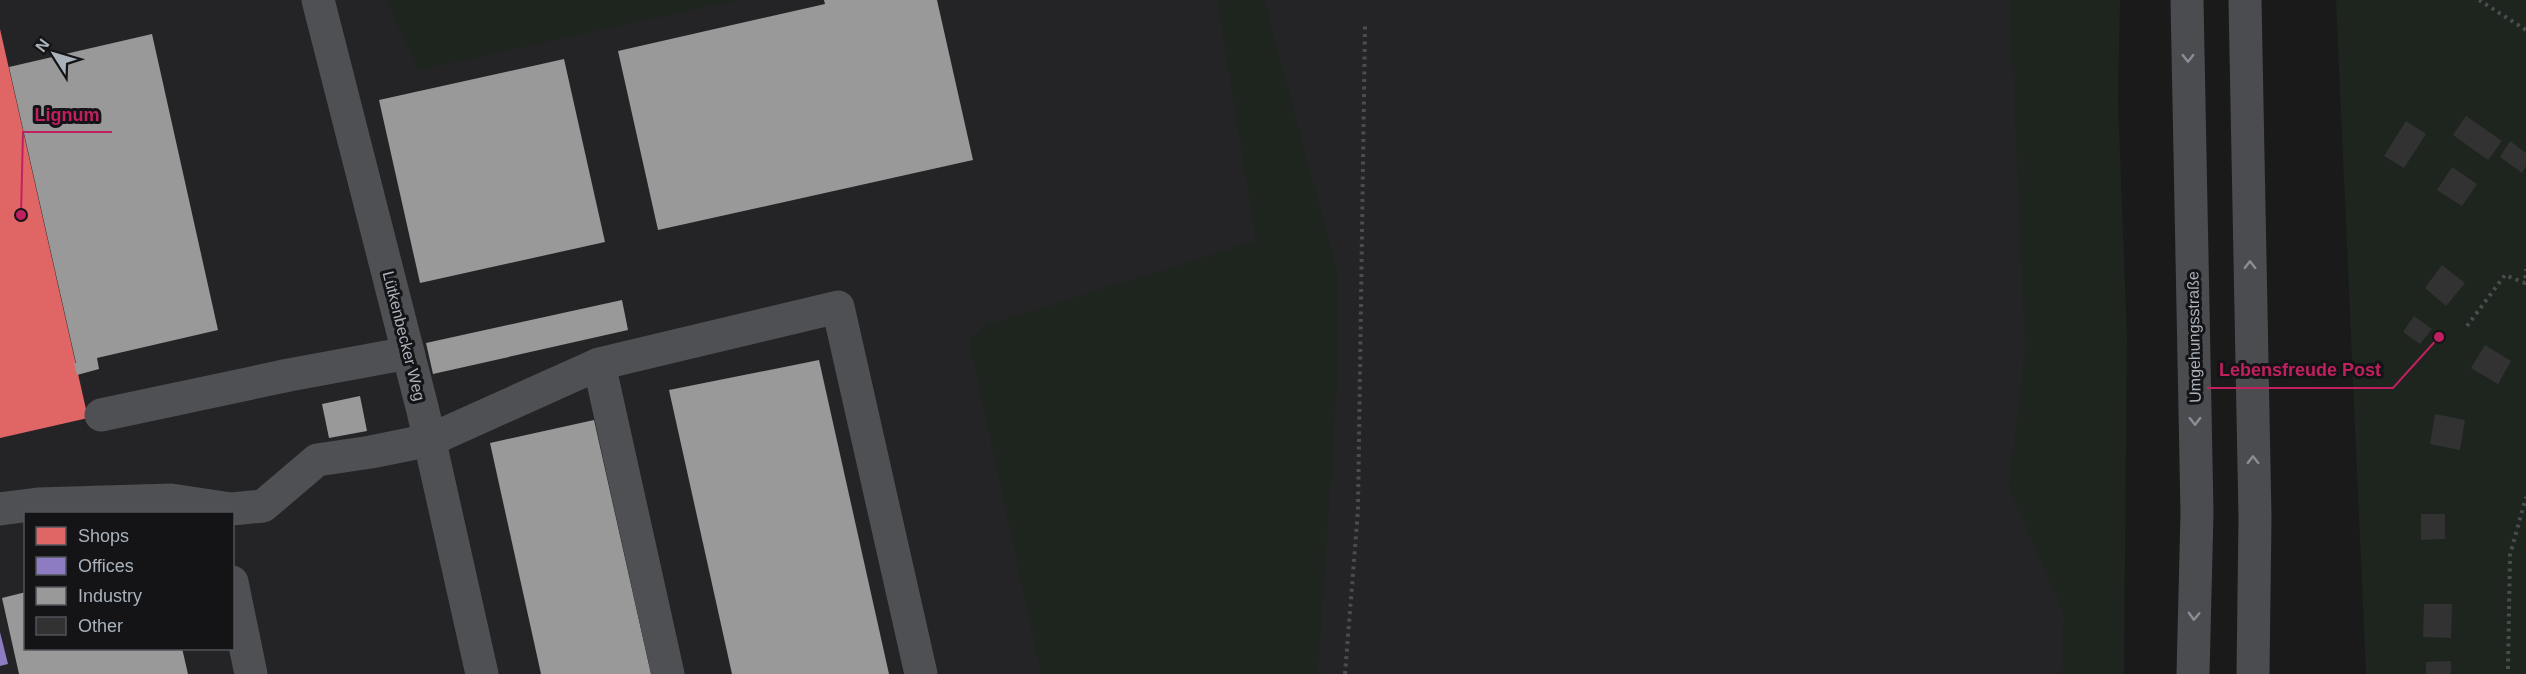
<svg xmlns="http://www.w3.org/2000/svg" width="2526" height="674" font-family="Helvetica,sans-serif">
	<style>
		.built { fill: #242427; fill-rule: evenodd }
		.green { fill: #1d251e }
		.shops { fill: #e06666 }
		.offices { fill: #8e7cc3 }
		.industry { fill: #999 }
		.building { fill: #323233 }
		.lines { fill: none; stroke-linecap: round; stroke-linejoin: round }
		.path { stroke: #4a4c4e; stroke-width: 4; stroke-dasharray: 3 4.5; stroke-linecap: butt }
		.minor { stroke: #4e5054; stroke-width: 33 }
		.highway { stroke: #4b4c50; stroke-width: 33 }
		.oneway { stroke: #898e96 }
		.labels { text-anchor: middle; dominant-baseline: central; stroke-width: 6; stroke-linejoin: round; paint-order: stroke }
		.street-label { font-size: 16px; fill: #aab2bc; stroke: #141417 }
		.leader { fill: none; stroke: #c12060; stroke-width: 2 }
		.callout-dot { fill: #c12060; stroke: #141417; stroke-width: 2 }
		.callout-label { font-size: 18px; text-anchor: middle; font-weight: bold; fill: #c12060; stroke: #141417; stroke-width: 6; stroke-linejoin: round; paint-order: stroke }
	</style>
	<rect width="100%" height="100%" fill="#1a1a1b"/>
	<!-- built -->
	<path class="built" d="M0,0H2045L2084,674H0ZM26,514H232V648H26Z"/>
	<!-- green -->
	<g class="green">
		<polygon points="386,0 738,0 418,70"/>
		<polygon points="1217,0 1264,0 1338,274 1337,385 1318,674 1041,674 969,340 986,325 1256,241"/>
		<polygon points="2010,0 2120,0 2118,101 2127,338 2124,674 2061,674 2064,614 2009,488 2025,350"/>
		<polygon points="2336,0 2526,0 2526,674 2366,674"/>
	</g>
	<!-- shops -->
	<polygon class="shops" points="0,29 88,418 0,438"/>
	<!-- offices -->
	<polygon class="offices" points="0,632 8,664 0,666"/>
	<!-- industry -->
	<g class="industry">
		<polygon points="824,0 937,0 973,160 658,230 618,51 825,4"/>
		<polygon points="152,34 218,330 97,358 99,369 77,375 74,363 76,363 9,67"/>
		<polygon points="564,59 605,242 420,283 379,100"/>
		<polygon points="622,300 628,330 433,374 426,343"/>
		<polygon points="819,360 889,674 732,674 669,390"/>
		<polygon points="360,396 367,431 329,438 322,404"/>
		<polygon points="594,420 651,674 541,674 490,443"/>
		<polygon points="26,592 26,648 182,648 188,674 19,674 2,598"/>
	</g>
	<!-- building -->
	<g class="building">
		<polygon points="2466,116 2502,141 2488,160 2453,135"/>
		<polygon points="2406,121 2426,134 2404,168 2384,156"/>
		<polygon points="2510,141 2526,153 2526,166 2522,173 2500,157"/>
		<polygon points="2452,167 2477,184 2462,206 2437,190"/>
		<polygon points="2442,265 2465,283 2446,306 2425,288"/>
		<polygon points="2414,316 2432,329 2420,344 2403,332"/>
		<polygon points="2485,345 2511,361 2498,384 2471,368"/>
		<polygon points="2435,414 2465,420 2460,450 2430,444"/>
		<polygon points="2421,514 2445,514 2445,539 2421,540"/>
		<polygon points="2424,604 2452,604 2451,638 2423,637"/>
		<polygon points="2451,661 2451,674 2426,674 2426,662"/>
	</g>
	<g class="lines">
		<!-- path -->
		<g class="path">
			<polyline points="2479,0 2526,30"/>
			<polyline points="2467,326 2505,275 2525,283 2526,269"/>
			<polyline points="2508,669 2510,555 2526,497"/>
			<polyline points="1345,674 1358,510 1365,25"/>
		</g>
		<!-- minor -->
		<g class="minor">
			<polyline points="318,0 423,411 482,674"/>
			<polyline points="599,364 668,674"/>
			<polyline points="101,415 289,375 408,353"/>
			<polyline points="0,509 38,504 171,500 231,509 263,506 317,460 371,452 430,440 599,364 838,307 921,674"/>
			<polyline points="232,582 251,674"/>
		</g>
		<!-- highway -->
		<g class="highway">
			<polyline points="2187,0 2197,513 2193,674"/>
			<polyline points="2245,0 2255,518 2253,674"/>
		</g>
	</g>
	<!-- one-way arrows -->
	<defs><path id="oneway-chevron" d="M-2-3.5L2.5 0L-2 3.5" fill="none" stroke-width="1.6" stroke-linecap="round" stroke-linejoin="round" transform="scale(1.5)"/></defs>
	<g class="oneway">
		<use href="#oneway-chevron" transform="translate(2188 58) rotate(89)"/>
		<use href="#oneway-chevron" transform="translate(2250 265) rotate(-91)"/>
		<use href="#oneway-chevron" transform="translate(2195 421) rotate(89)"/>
		<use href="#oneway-chevron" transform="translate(2253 460) rotate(-91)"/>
		<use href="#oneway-chevron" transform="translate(2194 616) rotate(92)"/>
	</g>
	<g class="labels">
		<!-- street labels -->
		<g class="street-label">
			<text transform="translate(404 336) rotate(76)">Lütkenbecker Weg</text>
			<text transform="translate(2194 337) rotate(-91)">Umgehungsstraße</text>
		</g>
	</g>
	<!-- callouts -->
	<path class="leader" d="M21 215L23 132H112M2439 337L2393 388H2207"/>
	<g class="callout-dot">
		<circle cx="21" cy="215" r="6"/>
		<circle cx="2439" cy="337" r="6"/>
	</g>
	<g class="callout-label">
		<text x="67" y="121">Lignum</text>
		<text x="2300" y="376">Lebensfreude Post</text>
	</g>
	<!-- legend -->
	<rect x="24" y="512" width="210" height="138" fill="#141417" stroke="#505359" stroke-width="1.5"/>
	<rect x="36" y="527" width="30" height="18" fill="#e06666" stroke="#505359" stroke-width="1.5"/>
	<text x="78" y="542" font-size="18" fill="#aab2bc">Shops</text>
	<rect x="36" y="557" width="30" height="18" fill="#8e7cc3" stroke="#505359" stroke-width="1.5"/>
	<text x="78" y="572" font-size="18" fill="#aab2bc">Offices</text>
	<rect x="36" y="587" width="30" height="18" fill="#999999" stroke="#505359" stroke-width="1.5"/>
	<text x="78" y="602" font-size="18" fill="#aab2bc">Industry</text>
	<rect x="36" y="617" width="30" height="18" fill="#323233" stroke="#505359" stroke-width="1.5"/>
	<text x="78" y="632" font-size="18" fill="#aab2bc">Other</text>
	<!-- north arrow -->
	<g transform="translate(54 54) rotate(307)" stroke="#141417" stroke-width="4.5" paint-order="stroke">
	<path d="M0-4.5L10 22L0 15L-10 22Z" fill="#aab2bc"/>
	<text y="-9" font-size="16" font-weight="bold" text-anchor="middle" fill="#aab2bc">N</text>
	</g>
</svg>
